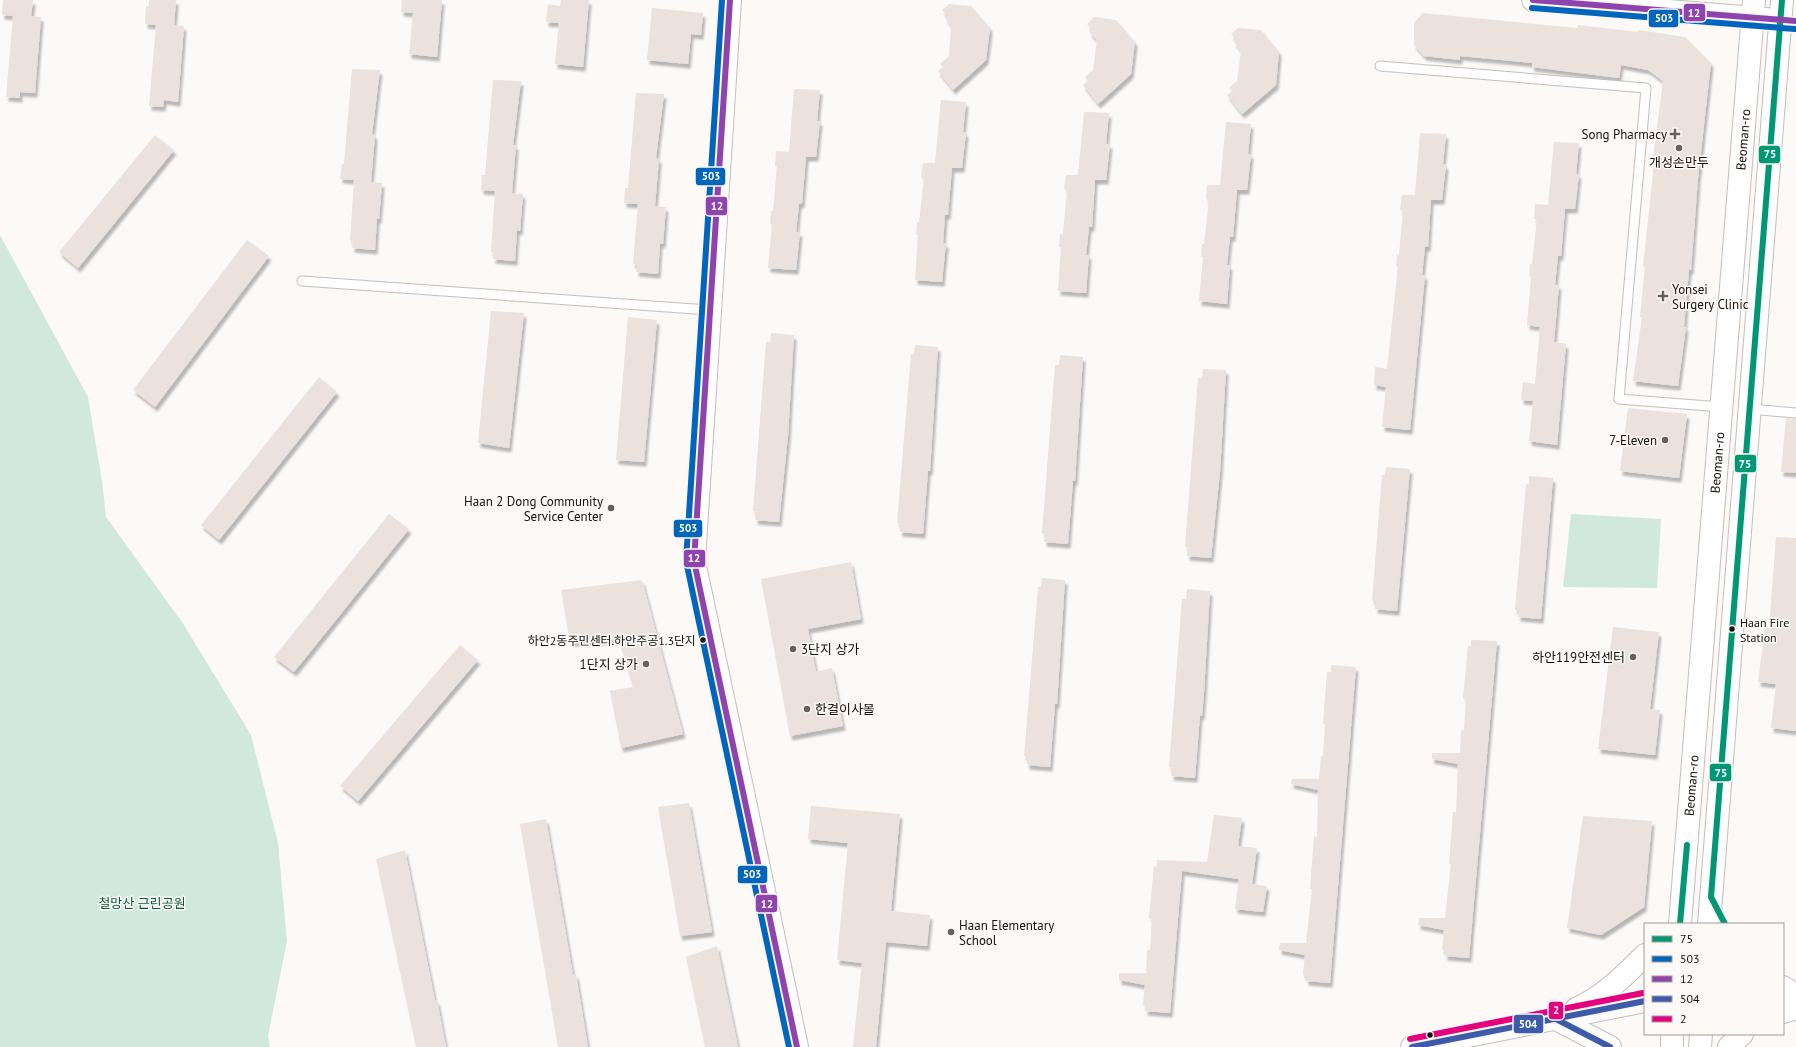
<svg xmlns="http://www.w3.org/2000/svg" width="1796" height="1047" font-family="'PT Sans','Noto Sans KR',sans-serif">
	<style>
		.green { fill: #d1e9dc }
		.building { fill: #ebe1dd; filter: url(#shadow) }
		.lines { fill: none; stroke-linecap: round; stroke-linejoin: round }
		.lane-casing { stroke: #c3beba; stroke-width: 11 }
		.secondary-casing { stroke: #c3beba; stroke-width: 24 }
		.lane { stroke: #fffefe; stroke-width: 9 }
		.secondary { stroke: #fffefe; stroke-width: 22 }
		.bus-1-casing { stroke: #fdf9f6; stroke-width: 9 }
		.bus-2-casing { stroke: #fdf9f6; stroke-width: 9 }
		.bus-3-casing { stroke: #fdf9f6; stroke-width: 9 }
		.bus-4-casing { stroke: #fdf9f6; stroke-width: 9 }
		.bus-5-casing { stroke: #fdf9f6; stroke-width: 9 }
		.bus-1 { stroke: #009775; stroke-width: 6 }
		.bus-2 { stroke: #0065bd; stroke-width: 6 }
		.bus-3 { stroke: #8e44ad; stroke-width: 6 }
		.bus-4 { stroke: #3d5bab; stroke-width: 6 }
		.bus-5 { stroke: #e5007d; stroke-width: 6 }
		.poi-dot { fill: #66615d; stroke: #fdf9f6; stroke-width: 1.5 }
		.bus-dot { fill: #160f0a; stroke: #fdf9f6; stroke-width: 1.5 }
		.labels { text-anchor: middle; dominant-baseline: central; stroke-width: 3; stroke-linejoin: round; paint-order: stroke }
		.bus-label { font-size: 12px; fill: #160f0a; stroke: #fdf9f6; text-anchor: start }
		.poi-label { font-size: 13px; fill: #160f0a; stroke: #fdf9f6; text-anchor: end }
		.street-label { font-size: 13px; fill: #160f0a; stroke: #fdf9f6 }
		.park-label { font-size: 13px; fill: #035c3f; stroke: #fdf9f6 }
		.line-badge { stroke: #fdf9f6; stroke-width: 1.5 }
		.badge-label { font-size: 11px; text-anchor: middle; font-weight: bold; fill: #fff }
	</style>
	<defs>
		<filter id="shadow"><feDropShadow dx="2.5" dy="4.5" stdDeviation="1" flood-color="#0004"/></filter>
	</defs>
	<rect width="100%" height="100%" fill="#fcf9f7"/>
	<!-- green -->
	<g class="green">
		<polygon points="0,235 88,397 102,481 106,517 182,622 251,735 278,843 287,941 268,1036 270,1047 0,1047"/>
		<polygon points="1571,514 1661,519 1657,588 1563,587"/>
	</g>
	<!-- building -->
	<g class="building">
		<polygon points="3,0 33,0 31,16 41,17 35,93 20,92 20,98 6,97 13,16 2,15"/>
		<polygon points="149,0 176,0 174,25 184,26 178,102 164,100 163,107 149,106 156,25 145,24 146,6 149,6"/>
		<polygon points="402,0 442,0 437,57 409,54 413,13 401,12"/>
		<polygon points="561,0 589,0 583,67 555,64 559,23 546,22 548,4 560,6"/>
		<polygon points="949,4 971,6 990,28 986,60 953,90 938,71 943,67 940,64 949,56 951,26 945,18 947,16 942,10"/>
		<polygon points="652,8 703,13 701,35 691,34 688,64 647,60"/>
		<polygon points="1423,13 1577,28 1578,25 1638,32 1638,30 1685,37 1711,63 1698,178 1691,270 1689,270 1684,327 1686,327 1678,386 1633,381 1642,317 1640,317 1645,267 1643,266 1654,165 1652,165 1663,81 1648,70 1621,65 1619,78 1532,67 1532,63 1460,56 1460,60 1424,56 1414,45 1414,23"/>
		<polygon points="1094,17 1116,20 1135,42 1131,74 1098,104 1083,85 1088,81 1085,77 1093,70 1097,40 1089,32 1092,30 1087,24"/>
		<polygon points="1238,28 1261,30 1279,52 1276,85 1242,114 1227,95 1232,91 1229,88 1237,81 1241,51 1234,42 1236,40 1231,34"/>
		<polygon points="352,69 380,70 372,134 375,135 371,182 382,183 379,219 377,219 375,250 352,248 353,241 350,240 354,180 340,179 342,164 344,164"/>
		<polygon points="493,80 521,81 513,145 516,145 512,193 523,194 520,231 517,230 515,261 493,259 494,252 491,252 495,191 481,190 482,175 485,175"/>
		<polygon points="794,89 820,90 817,121 820,121 816,157 806,157 802,203 799,204 796,232 800,232 796,270 768,268 772,224 770,223 771,211 773,211 777,166 775,166 776,151 789,152"/>
		<polygon points="636,93 664,94 656,158 659,159 655,206 666,207 663,244 660,243 658,274 636,272 637,265 633,264 638,204 624,203 625,188 628,188"/>
		<polygon points="941,100 966,102 963,132 966,132 962,168 952,168 948,215 945,215 943,243 946,243 942,282 915,280 918,235 916,235 917,222 919,222 924,178 921,177 923,163 935,163"/>
		<polygon points="1084,112 1109,113 1106,144 1110,144 1106,180 1095,180 1092,227 1089,227 1086,255 1089,255 1086,293 1058,291 1061,247 1059,247 1060,234 1063,234 1067,190 1064,189 1066,175 1078,175"/>
		<polygon points="1226,122 1251,124 1248,154 1251,154 1247,190 1237,190 1233,237 1230,237 1227,265 1230,265 1227,304 1199,301 1203,257 1201,257 1202,244 1204,244 1209,200 1206,199 1207,185 1220,185"/>
		<polygon points="1420,133 1446,134 1443,164 1446,165 1442,200 1431,200 1428,247 1425,247 1422,275 1425,275 1410,430 1382,427 1386,387 1374,385 1375,367 1387,369 1398,267 1396,267 1397,254 1399,255 1403,210 1400,210 1402,195 1415,195"/>
		<polygon points="155,135 174,150 78,268 59,252"/>
		<polygon points="1554,142 1579,143 1576,174 1579,174 1575,209 1565,209 1561,256 1558,256 1555,285 1559,285 1554,342 1566,344 1557,445 1529,441 1533,401 1521,400 1523,382 1535,384 1540,327 1527,325 1531,277 1529,276 1530,264 1532,264 1537,219 1534,219 1535,204 1548,205"/>
		<polygon points="247,240 269,256 155,407 133,390"/>
		<polygon points="491,311 524,313 509,448 478,443"/>
		<polygon points="628,317 657,320 644,462 616,460"/>
		<polygon points="771,333 794,335 788,436 779,522 755,520 756,511 753,511 766,342 770,342"/>
		<polygon points="915,345 938,347 930,471 928,471 923,534 900,532 900,523 897,523 911,354 914,354"/>
		<polygon points="1060,355 1083,357 1075,481 1073,481 1068,544 1044,542 1045,533 1042,533 1055,365 1059,365"/>
		<polygon points="1203,369 1226,370 1220,472 1211,558 1187,556 1188,547 1185,547 1198,378 1202,378"/>
		<polygon points="319,377 337,392 219,540 201,525"/>
		<polygon points="1628,408 1687,414 1679,478 1620,471"/>
		<polygon points="1786,418 1796,419 1796,473 1781,472"/>
		<polygon points="1386,467 1410,469 1397,611 1375,609 1376,601 1372,601 1382,475 1385,475"/>
		<polygon points="1529,476 1553,478 1541,619 1518,617 1519,610 1515,610 1526,484 1529,484"/>
		<polygon points="389,514 409,529 294,672 274,657"/>
		<polygon points="1776,537 1796,538 1796,731 1771,728 1776,684 1758,682 1765,627 1769,628"/>
		<polygon points="851,562 861,619 808,629 816,672 832,668 843,726 790,736 761,579"/>
		<polygon points="1042,578 1065,580 1057,704 1055,704 1050,767 1027,765 1027,756 1024,756 1038,587 1041,587"/>
		<polygon points="642,580 683,734 621,748 610,691 633,687 619,640 570,642 561,590"/>
		<polygon points="1187,589 1210,591 1204,692 1202,716 1200,715 1195,778 1171,776 1172,767 1169,767 1182,599 1186,599"/>
		<polygon points="1613,627 1659,632 1650,709 1660,710 1655,755 1598,749"/>
		<polygon points="1471,640 1497,641 1469,958 1445,956 1445,951 1442,950 1444,930 1418,925 1419,918 1445,918 1451,864 1449,864 1453,812 1456,812 1458,764 1432,759 1432,753 1460,753 1461,730 1464,730 1466,698 1463,698 1468,646 1471,646"/>
		<polygon points="460,645 478,660 358,801 340,786"/>
		<polygon points="1331,665 1356,667 1330,983 1306,981 1306,975 1303,975 1305,955 1279,950 1280,943 1306,943 1312,889 1310,889 1314,836 1317,837 1318,790 1291,784 1292,779 1319,779 1321,756 1323,756 1325,724 1323,724 1327,672 1331,672"/>
		<polygon points="689,803 712,932 680,936 658,807"/>
		<polygon points="811,806 900,814 891,911 930,915 927,946 886,942 876,1047 853,1047 862,963 837,960 848,843 808,839"/>
		<polygon points="1214,815 1242,818 1238,846 1257,848 1252,884 1267,886 1263,912 1235,909 1239,879 1182,871 1170,1013 1145,1011 1146,1005 1143,1005 1145,985 1119,980 1119,973 1146,973 1147,950 1150,950 1152,918 1149,918 1154,866 1157,867 1157,860 1207,862"/>
		<polygon points="1583,816 1652,821 1644,907 1601,935 1567,928"/>
		<polygon points="546,819 573,975 576,974 588,1047 558,1047 520,824"/>
		<polygon points="405,850 435,1001 437,1000 446,1047 416,1047 376,859"/>
		<polygon points="717,946 738,1047 705,1047 686,957"/>
	</g>
	<g class="lines">
		<!-- lane casing -->
		<g class="lane-casing">
			<g id="lane">
				<polyline points="1380,66 1646,88 1619,399 1721,407"/>
				<polyline points="302,281 709,310"/>
				<polyline points="1750,409 1796,413"/>
			</g>
		</g>
		<!-- secondary casing -->
		<g class="secondary-casing">
			<g id="secondary">
				<polyline points="730,0 694,561 797,1047"/>
				<polyline points="1533,0 1767,19"/>
				<path id="s1" d="M1680,924L1754,0"/>
				<polyline points="1709,924 1782,0"/>
				<polyline points="1783,987 1796,996"/>
				<path d="M1576,1009C1603,997 1624,976 1645,955"/>
				<polyline points="1783,1012 1796,1008"/>
				<polyline points="1554,1018 1610,1047"/>
				<polyline points="1672,1034 1672,1047"/>
				<polyline points="1412,1047 1645,1001"/>
				<polyline points="1700,1047 1701,1034"/>
				<polyline points="1729,1047 1742,1034"/>
			</g>
		</g>
		<!-- lane -->
		<use href="#lane" class="lane"/>
		<!-- secondary -->
		<use href="#secondary" class="secondary"/>
		<!-- bus-1 casing -->
		<g class="bus-1-casing">
			<g id="bus-1">
				<polyline points="1680,924 1687,845"/>
				<polyline points="1725,924 1711,897 1782,0"/>
			</g>
		</g>
		<!-- bus-2 casing -->
		<g class="bus-2-casing">
			<g id="bus-2">
				<polyline points="722,0 686,561 789,1047"/>
				<polyline points="1532,8 1795,29"/>
			</g>
		</g>
		<!-- bus-3 casing -->
		<g class="bus-3-casing">
			<g id="bus-3">
				<polyline points="730,0 694,561 797,1047"/>
				<polyline points="1533,0 1796,21"/>
			</g>
		</g>
		<!-- bus-4 casing -->
		<g class="bus-4-casing">
			<g id="bus-4">
				<polyline points="1554,1018 1610,1047"/>
				<polyline points="1412,1047 1645,1001"/>
			</g>
		</g>
		<!-- bus-5 casing -->
		<g class="bus-5-casing">
			<polyline id="bus-5" points="1410,1039 1643,993"/>
		</g>
		<!-- bus-1 -->
		<use href="#bus-1" class="bus-1"/>
		<!-- bus-2 -->
		<use href="#bus-2" class="bus-2"/>
		<!-- bus-3 -->
		<use href="#bus-3" class="bus-3"/>
		<!-- bus-4 -->
		<use href="#bus-4" class="bus-4"/>
		<!-- bus-5 -->
		<use href="#bus-5" class="bus-5"/>
	</g>
	<!-- markers -->
	<g class="poi-dot">
		<path d="M1673 128h4v4h4v4h-4v4h-4v-4h-4v-4h4z"/>
		<circle cx="1679" cy="148" r="4"/>
		<path d="M1661 290h4v4h4v4h-4v4h-4v-4h-4v-4h4z"/>
		<circle cx="1665" cy="440" r="4"/>
		<circle cx="611" cy="508" r="4"/>
		<circle cx="793" cy="649" r="4"/>
		<circle cx="1633" cy="657" r="4"/>
		<circle cx="646" cy="664" r="4"/>
		<circle cx="807" cy="709" r="4"/>
		<circle cx="951" cy="932" r="4"/>
	</g>
	<g class="bus-dot">
		<circle cx="1732" cy="629" r="3.5"/>
		<circle cx="703" cy="640" r="3.5"/>
		<circle cx="1430" cy="1035" r="3.5"/>
	</g>
	<g class="labels">
		<!-- bus labels -->
		<g class="bus-label">
			<text x="1740" y="622">Haan Fire<tspan x="1740" dy="15">Station</tspan></text>
			<text x="696" y="640" text-anchor="end">하안2동주민센터.하안주공1.3단지</text>
		</g>
		<!-- poi labels -->
		<g class="poi-label">
			<text x="1667" y="134">Song Pharmacy</text>
			<text x="1679" y="162" text-anchor="middle">개성손만두</text>
			<text x="1672" y="289" text-anchor="start">Yonsei<tspan x="1672" dy="15">Surgery Clinic</tspan></text>
			<text x="1657" y="440">7-Eleven</text>
			<text x="603" y="501">Haan 2 Dong Community<tspan x="603" dy="15">Service Center</tspan></text>
			<text x="801" y="649" text-anchor="start">3단지 상가</text>
			<text x="1625" y="657">하안119안전센터</text>
			<text x="638" y="664">1단지 상가</text>
			<text x="815" y="709" text-anchor="start">한결이사몰</text>
			<text x="959" y="925" text-anchor="start">Haan Elementary<tspan x="959" dy="15">School</tspan></text>
		</g>
		<!-- street labels -->
		<g class="street-label">
			<text stroke="none"><textPath href="#s1" startOffset="787">Beoman-ro</textPath></text>
			<text stroke="none"><textPath href="#s1" startOffset="463">Beoman-ro</textPath></text>
			<text stroke="none"><textPath href="#s1" startOffset="139">Beoman-ro</textPath></text>
		</g>
		<!-- park labels -->
		<g class="park-label">
			<text x="142" y="903">철망산 근린공원</text>
		</g>
	</g>
	<g class="line-badge">
		<rect x="1683" y="3" width="23" height="19" rx="4" fill="#8e44ad"/>
		<rect x="1648" y="9" width="31" height="19" rx="4" fill="#0065bd"/>
		<rect x="1758" y="145" width="23" height="19" rx="4" fill="#009775"/>
		<rect x="695" y="167" width="31" height="19" rx="4" fill="#0065bd"/>
		<rect x="705" y="196" width="23" height="20" rx="4" fill="#8e44ad"/>
		<rect x="1734" y="454" width="23" height="19" rx="4" fill="#009775"/>
		<rect x="673" y="519" width="30" height="19" rx="4" fill="#0065bd"/>
		<rect x="683" y="549" width="23" height="19" rx="4" fill="#8e44ad"/>
		<rect x="1709" y="763" width="23" height="19" rx="4" fill="#009775"/>
		<rect x="737" y="865" width="31" height="19" rx="4" fill="#0065bd"/>
		<rect x="755" y="894" width="23" height="19" rx="4" fill="#8e44ad"/>
		<rect x="1548" y="1001" width="16" height="19" rx="4" fill="#e5007d"/>
		<rect x="1513" y="1014" width="31" height="20" rx="4" fill="#3d5bab"/>
	</g>
	<g class="badge-label">
		<text x="1694" y="17">12</text>
		<text x="1664" y="22">503</text>
		<text x="1770" y="158">75</text>
		<text x="711" y="180">503</text>
		<text x="717" y="210">12</text>
		<text x="1745" y="468">75</text>
		<text x="688" y="532">503</text>
		<text x="694" y="562">12</text>
		<text x="1721" y="777">75</text>
		<text x="752" y="878">503</text>
		<text x="767" y="908">12</text>
		<text x="1556" y="1014">2</text>
		<text x="1528" y="1028">504</text>
	</g>
	<!-- legend -->
	<rect x="1644" y="923" width="140" height="112" fill="#fdf9f6" stroke="#a19b98"/>
	<rect x="1652" y="936" width="20" height="6" fill="#009775" stroke="#a19b98"/>
	<text x="1680" y="943" font-size="12" fill="#160f0a">75</text>
	<rect x="1652" y="956" width="20" height="6" fill="#0065bd" stroke="#a19b98"/>
	<text x="1680" y="963" font-size="12" fill="#160f0a">503</text>
	<rect x="1652" y="976" width="20" height="6" fill="#8e44ad" stroke="#a19b98"/>
	<text x="1680" y="983" font-size="12" fill="#160f0a">12</text>
	<rect x="1652" y="996" width="20" height="6" fill="#3d5bab" stroke="#a19b98"/>
	<text x="1680" y="1003" font-size="12" fill="#160f0a">504</text>
	<rect x="1652" y="1016" width="20" height="6" fill="#e5007d" stroke="#a19b98"/>
	<text x="1680" y="1023" font-size="12" fill="#160f0a">2</text>
</svg>
